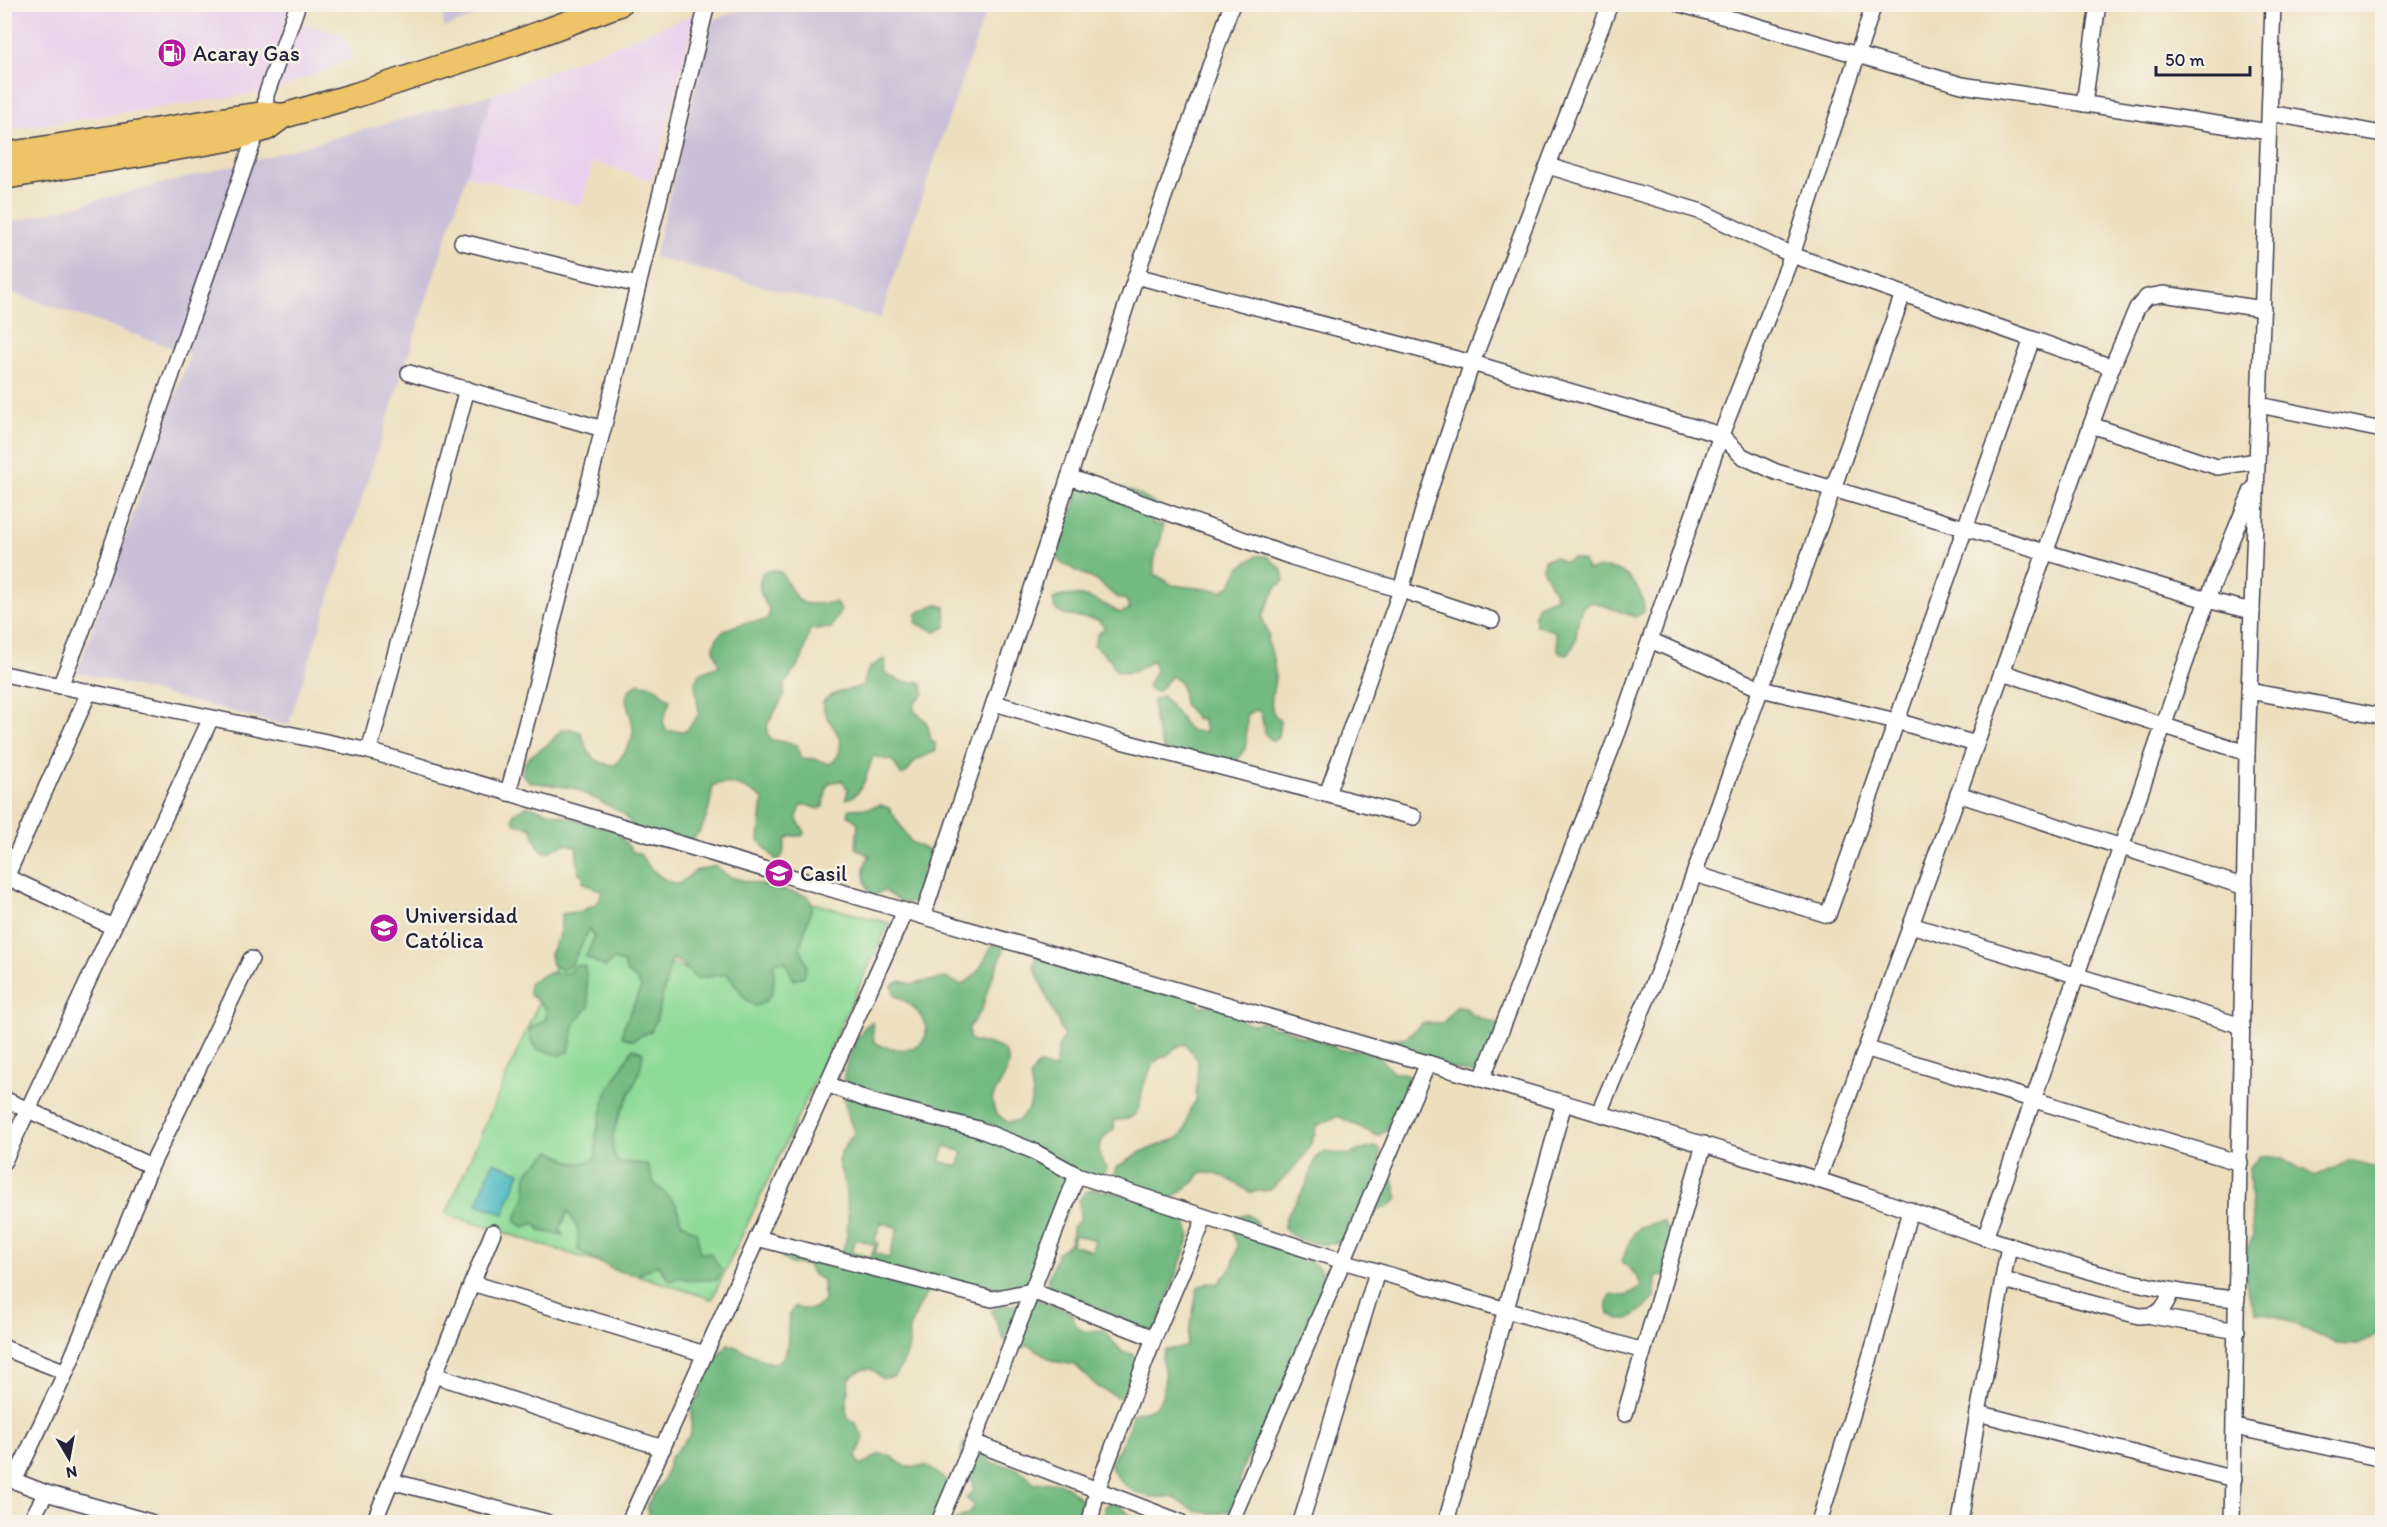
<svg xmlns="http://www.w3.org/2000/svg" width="2387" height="1527" font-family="Itim,sans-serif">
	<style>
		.built { fill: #e9d1ed }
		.industrial { fill: #c9bfd7 }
		.green { fill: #8eda97; stroke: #587e69; stroke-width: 1.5 }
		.forest { fill: #72ba80; stroke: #4a6e5e; stroke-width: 1.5; fill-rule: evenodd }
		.water { fill: #4ab9c1; stroke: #366e7e; stroke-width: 1.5 }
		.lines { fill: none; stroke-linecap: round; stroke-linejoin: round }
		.minor-casing { stroke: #403e4e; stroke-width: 18 }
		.primary-casing { stroke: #403e4e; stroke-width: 27 }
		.minor { stroke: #fff; stroke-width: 15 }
		.primary { stroke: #efc469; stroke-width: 24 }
		.labels { text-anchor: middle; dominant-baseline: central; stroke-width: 5; stroke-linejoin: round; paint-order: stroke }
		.poi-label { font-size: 22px; fill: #22223b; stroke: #f7f3e8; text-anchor: start }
	</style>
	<rect width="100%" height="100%" fill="#f7f3e8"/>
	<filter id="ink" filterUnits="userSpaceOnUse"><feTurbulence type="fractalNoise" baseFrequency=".0167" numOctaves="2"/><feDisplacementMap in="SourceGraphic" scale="12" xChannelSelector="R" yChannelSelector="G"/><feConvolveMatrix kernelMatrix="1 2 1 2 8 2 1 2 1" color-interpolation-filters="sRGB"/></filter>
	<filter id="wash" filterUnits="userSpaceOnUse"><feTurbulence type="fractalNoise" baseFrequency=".008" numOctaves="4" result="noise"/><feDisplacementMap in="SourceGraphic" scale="24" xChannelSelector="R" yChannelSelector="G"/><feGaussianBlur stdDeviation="1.35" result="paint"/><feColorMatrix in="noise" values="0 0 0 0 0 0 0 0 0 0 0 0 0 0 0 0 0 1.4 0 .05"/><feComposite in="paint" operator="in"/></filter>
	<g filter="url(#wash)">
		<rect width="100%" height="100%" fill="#eddfbd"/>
		<!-- built -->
		<g class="built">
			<polygon points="8,4 290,5 284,23 305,25 343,34 354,58 274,91 5,130 4,6"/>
			<polygon points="696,13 652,181 593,162 581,206 466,175 493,94"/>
		</g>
		<!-- industrial -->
		<g class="industrial">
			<polygon points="443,4 505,4 505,5 444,28"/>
			<polygon points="753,5 988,5 880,318 654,257 713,20"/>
			<polygon points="493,94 288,726 77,672 190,354 5,290 5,224 247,162"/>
		</g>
		<!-- green -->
		<polygon class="green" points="786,896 889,923 712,1299 446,1214 573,924 693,972"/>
		<!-- forest -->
		<g class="forest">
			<path d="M1087,486C1120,486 1128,486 1156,505L1151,515L1153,524H1163C1164,542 1150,557 1155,574L1172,585L1222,591L1230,586L1240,567L1257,556H1267L1282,570L1284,581L1276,588L1262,617L1269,636L1267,640C1272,650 1275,665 1275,677C1274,694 1265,707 1280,721L1278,738L1273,741L1265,734L1261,713L1257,710L1247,714L1246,747L1234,766L1164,751L1154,721L1153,700L1163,696L1190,731L1205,732L1202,717L1198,720L1184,704L1181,683L1172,676L1157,692L1147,688L1156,670L1153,660C1139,669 1132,677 1115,670L1111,660L1094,645L1097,635L1105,628L1098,620L1064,615L1055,609L1053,599C1077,589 1100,601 1120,613L1130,609L1126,600L1116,597L1099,582L1060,562L1055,551V540L1072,512L1078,491Z"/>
			<path d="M1554,557L1564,562L1573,558L1583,561L1588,570C1594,569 1601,568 1607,568C1628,569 1645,593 1644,612L1635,617L1594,602L1584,605C1573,622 1581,638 1569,654L1559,653L1555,631L1536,626L1534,615L1538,605L1557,597L1543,570L1544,560Z"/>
			<path d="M772,570L782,573C800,607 797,606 835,602L841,610L831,628L810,629L802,659L784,685V696L768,723L767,733L772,741L774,740L797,745L800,758L815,759L829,764L834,761C854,737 821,722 823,702C833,690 850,692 863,685L869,668L884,659L886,661L884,671C892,679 907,685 918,681L922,684L924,694L915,702L914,711C927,719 929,726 931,741L935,743L936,751L916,760L906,773L901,775L893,761L873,756C867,771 864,796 846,799L848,789L842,781L831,782L827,786L823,807L818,809L807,805H802C793,824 797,818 805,832L802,836H791L786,839L783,854L780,859H775L759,841L763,799C747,788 732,780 713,785C710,805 707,832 688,841L679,837L659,846L649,844L640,836L623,813L574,788L530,782L522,774C525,754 533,756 547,745C552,741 557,735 561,730L571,729L581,732C587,752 592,765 616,765C622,755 632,744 633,732C635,711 613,697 639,683L654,686L670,700L663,721L666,731H686L699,714L695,683L700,673L719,666C718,660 714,652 714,647C715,625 751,622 767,620L770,611C761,596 756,589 763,572Z"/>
			<polygon points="936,604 945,607 946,627 936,632 916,623 917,613"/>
			<path d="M880,805L889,808L911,842L931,852L930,862L922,871L921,881L923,891L920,901C904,906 896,900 884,890L871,897C865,881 859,870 870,856L856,848L858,823L848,815L850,809L870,808Z"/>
			<path d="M528,806L616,831L633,852L639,853C648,867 662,882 679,884L695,871L715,866L730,877L808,896L812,906L800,946L807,965L804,976L794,980L785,961L774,963C773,983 778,1000 754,1006L746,999L727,974L696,979L681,963L672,959L656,1021L651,1031L633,1040L622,1037L624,1026L641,988L636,979L627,973L624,963L613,960L605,967L586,957L594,937L590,928L571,965L562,970L552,965L550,954L559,936L562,914L582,911L599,902L602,891L582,882L584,877L579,873L576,847C565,840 558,848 548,852L542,851L536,842L531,827L515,824L513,819L514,813Z"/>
			<path d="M992,944L1004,946L1003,952L988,988L982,1009L969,1027V1038L973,1042C998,1043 1018,1051 1003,1079C999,1087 994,1092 992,1101L995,1112L1007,1122L1018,1121L1029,1109L1033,1094L1030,1078L1038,1064L1055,1070L1058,1048L1064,1036L1034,967L1036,956L1184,991L1200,1006L1219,1004L1238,1012L1243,1022L1253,1024L1263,1021L1271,1027H1283L1301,1037H1312L1340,1050H1360L1379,1057L1393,1073C1406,1072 1412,1075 1418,1087L1395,1122L1378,1136L1338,1116L1316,1126L1314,1136L1305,1155L1284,1178L1270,1190L1250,1192C1233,1182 1220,1171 1200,1173L1194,1182L1168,1201L1122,1186L1114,1178L1116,1168L1141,1152L1179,1138L1185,1130L1190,1109L1196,1101L1198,1060L1185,1044C1176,1046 1175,1048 1169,1054C1166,1057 1160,1057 1157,1060C1153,1064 1149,1072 1147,1077C1136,1097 1148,1121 1114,1120V1129C1098,1139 1094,1154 1107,1168L1103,1178L1081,1184L1033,1277C1004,1306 950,1267 933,1285C926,1292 912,1320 909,1330C908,1334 909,1340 909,1344C908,1357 901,1367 893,1377L882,1378C879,1376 877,1373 874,1371C866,1365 854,1373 849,1379L846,1411L850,1421H854L864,1438L856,1457L861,1466L879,1454L889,1455L906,1467L927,1466L952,1484L943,1522H649L647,1505L664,1479L670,1458L691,1434L692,1402L700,1396C699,1391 698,1385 700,1381C701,1378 725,1347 728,1344C740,1347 766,1363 771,1363C800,1361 779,1320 795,1307C806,1311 816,1310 824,1301L823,1280L813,1275L807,1265L791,1264L782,1258L783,1253C790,1253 798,1253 804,1256C814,1260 822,1266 834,1264C856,1241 848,1189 838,1162L841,1152L854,1133C850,1120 844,1107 843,1093C841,1074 855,1031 872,1022L874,1042C903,1060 947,1044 915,1009C909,1003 903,998 895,996L892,985L901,981L912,984L945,978L961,985C978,977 985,960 992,944ZM945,1146L963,1152L958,1167L940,1161ZM881,1222L898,1228L889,1258L875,1253L878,1242L875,1240ZM856,1239L875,1245L871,1258L852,1252Z"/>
			<polygon points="575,965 585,966 589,1007 575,1022 569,1052 559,1055 537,1049 531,1040 529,1029 546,1019 546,1008 529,994 529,983 547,973 568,973"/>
			<polygon points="1456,1007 1466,1008 1472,1015 1501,1025 1506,1034 1506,1044 1498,1051 1498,1061 1493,1070 1474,1074 1385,1051 1387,1040 1407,1037 1422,1023 1443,1023"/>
			<path d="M633,1048L643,1053C642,1059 641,1066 639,1072C630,1102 602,1130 617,1162L647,1164L654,1183L676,1204L681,1222L697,1233L700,1253H710L722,1270L717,1280H689L679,1277L671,1281L657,1264L638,1275L616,1271L578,1250V1230L568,1211L560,1230L563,1235L541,1231L535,1223L524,1227L515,1221L526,1194L527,1172L551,1151C567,1159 579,1171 596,1157V1136L606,1094Z"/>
			<path d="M1375,1147L1380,1149V1177L1393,1179L1398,1199C1383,1215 1360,1206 1351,1220C1348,1225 1346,1233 1345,1239C1325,1249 1300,1244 1284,1229L1285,1218L1306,1186L1316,1157L1325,1152L1350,1155L1359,1150Z"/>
			<polygon points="2260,1156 2280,1158 2315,1176 2351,1161 2382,1170 2382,1325 2378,1335 2358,1345 2337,1344 2275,1315 2256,1312 2248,1295 2243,1257 2253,1237 2249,1168"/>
			<path d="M1095,1189L1127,1195L1185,1216L1190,1236L1157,1328L1146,1330L1082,1300L1053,1292L1047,1283L1058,1252C1070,1246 1073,1240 1072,1227L1080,1220L1079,1200L1085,1192ZM1075,1235L1095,1240L1092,1251L1072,1245Z"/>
			<path d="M1248,1214L1256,1222L1261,1241L1311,1262L1320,1269L1329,1288L1283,1388L1277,1397C1278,1425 1253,1443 1243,1467C1238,1479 1239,1496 1237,1509C1212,1517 1193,1514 1173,1496C1145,1501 1123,1491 1110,1465L1126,1435L1133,1413C1139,1412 1147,1411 1152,1408C1166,1402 1167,1371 1161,1359L1165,1350L1186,1347L1198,1287L1208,1282L1218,1284L1232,1267L1238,1246C1232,1235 1233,1228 1238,1217Z"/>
			<path d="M1663,1221L1680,1256L1667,1273L1656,1277L1655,1298L1647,1306L1629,1319H1619L1609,1314L1607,1303L1612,1294L1626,1296L1641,1287L1638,1277L1622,1261C1634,1233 1630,1227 1663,1221Z"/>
			<path d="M1036,1298C1047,1307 1061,1306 1073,1314L1075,1324L1083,1331L1103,1330L1122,1352L1133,1354L1141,1362L1126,1401L1098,1387L1075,1365L1053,1361L1029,1345L1019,1347L1005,1341L991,1311L1001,1305H1017Z"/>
			<path d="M973,1442L983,1444L990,1463C1008,1465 1024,1468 1034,1484C1064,1479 1063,1484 1086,1503L1088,1522H951L968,1514L974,1505L966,1498L974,1491L972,1481L960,1463L963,1443Z"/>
			<path d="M1113,1502C1125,1507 1128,1516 1139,1522H1103L1104,1507Z"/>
		</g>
		<!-- water -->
		<polygon class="water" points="493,1162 520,1172 504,1214 477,1204"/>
	</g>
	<g filter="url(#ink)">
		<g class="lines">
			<!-- minor casing -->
			<g class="minor-casing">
				<g id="minor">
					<polyline points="1680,4 1962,85 2269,132"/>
					<polyline points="2084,104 2098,4"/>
					<polyline points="2270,113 2382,134"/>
					<polyline points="265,114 266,95 298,4"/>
					<polyline points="1548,166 1702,212 1792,255 2112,367"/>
					<polyline points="462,242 638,285"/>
					<polyline points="1136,276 1472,363 1721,435 1742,456 1776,472 2207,600 2252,611"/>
					<polyline points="409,373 603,429"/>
					<polyline points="2259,405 2382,430"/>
					<polyline points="2091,425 2217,467 2257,461"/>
					<polyline points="1069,477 1292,557 1401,590 1492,620"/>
					<polyline points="1650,640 1761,689 1896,721 1976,744"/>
					<polyline points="2002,672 2247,753"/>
					<polyline points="4,674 369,751 905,911 1482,1079 1618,732 1721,435 1792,255 1874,4"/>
					<polyline points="60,686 81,634 257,131"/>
					<polyline points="2249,691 2382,716"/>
					<polyline points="995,703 1121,741 1414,817"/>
					<polyline points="369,751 467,389"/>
					<polyline points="508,793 603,429 707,4"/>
					<polyline points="1327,794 1401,590 1424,507 1472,363 1610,4"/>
					<polyline points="1958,794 2245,887"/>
					<polyline points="1695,874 1828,915 2032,339"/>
					<polyline points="7,877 113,927"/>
					<polyline points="4,882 89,692"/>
					<polyline points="923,916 1136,276 1232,4"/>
					<polyline points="2242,1026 1911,925 2112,367 2137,308 2147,297 2163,294 2263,309"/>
					<polyline points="1868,1049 2240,1163"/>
					<path d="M1482,1079C1611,1117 1740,1154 1868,1196C1988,1237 2109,1289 2237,1299"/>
					<polyline points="827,1084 873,1102 978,1129 1031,1150 1077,1175 1205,1217 1343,1261 1643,1351"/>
					<polyline points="4,1099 151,1166"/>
					<polyline points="1599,1113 1662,963 1903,294"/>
					<polyline points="4,1161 211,718"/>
					<polyline points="1818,1180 1911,925"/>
					<polyline points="757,1238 992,1299 1032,1291 1154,1338"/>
					<polyline points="1985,1238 2211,589 2252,490"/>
					<path d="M2003,1280L2139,1316C2159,1316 2164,1310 2171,1292"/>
					<polyline points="472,1283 705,1354"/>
					<polyline points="2152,1316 2237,1331"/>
					<polyline points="4,1348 66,1372"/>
					<polyline points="434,1375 663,1448"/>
					<polyline points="1978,1413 2234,1479"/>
					<polyline points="1625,1414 1704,1144"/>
					<polyline points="2235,1427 2382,1459"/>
					<polyline points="973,1442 1180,1522"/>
					<polyline points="7,1478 46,1493 150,1522"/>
					<polyline points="14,1481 66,1372 151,1166 251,959"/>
					<polyline points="391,1481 546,1522"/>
					<polyline points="30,1522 46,1493"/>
					<polyline points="374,1522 493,1232"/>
					<polyline points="629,1522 905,911"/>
					<polyline points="939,1522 973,1442 1077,1175"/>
					<polyline points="1090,1522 1097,1490 1154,1338 1205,1217"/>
					<polyline points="1231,1522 1428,1063"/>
					<polyline points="1301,1522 1377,1272"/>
					<polyline points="1446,1522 1564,1103"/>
					<polyline points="1819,1522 1876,1338 1910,1210"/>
					<polyline points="1960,1522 1978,1413 2009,1246"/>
					<polyline points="2232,1522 2247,753 2273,4"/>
				</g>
			</g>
			<!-- primary casing -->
			<g class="primary-casing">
				<g id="primary">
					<polyline points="4,155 228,119 265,114 283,116"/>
					<polyline points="4,177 234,138 267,128 283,116 356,95 514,43 619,4"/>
				</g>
			</g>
			<!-- minor -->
			<use href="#minor" class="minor"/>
			<!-- primary -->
			<use href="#primary" class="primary"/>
		</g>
	</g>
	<!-- icons -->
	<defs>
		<g id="fuel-disc" transform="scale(1.5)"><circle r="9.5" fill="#b5179e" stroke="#f7f3e8"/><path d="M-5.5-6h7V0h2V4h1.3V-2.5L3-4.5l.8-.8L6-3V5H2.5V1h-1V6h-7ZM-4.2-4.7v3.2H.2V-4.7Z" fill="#fff"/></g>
		<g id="school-disc" transform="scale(1.5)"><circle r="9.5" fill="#b5179e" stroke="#f7f3e8"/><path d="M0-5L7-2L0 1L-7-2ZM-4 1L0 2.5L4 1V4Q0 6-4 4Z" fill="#fff"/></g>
	</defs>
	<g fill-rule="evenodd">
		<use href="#fuel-disc" x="172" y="53"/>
		<use href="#school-disc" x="779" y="873"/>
		<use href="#school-disc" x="384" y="928"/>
	</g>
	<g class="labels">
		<!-- poi labels -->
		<g class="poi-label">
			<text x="193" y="53">Acaray Gas</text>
			<text x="800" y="873">Casil</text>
			<text x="405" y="915">Universidad<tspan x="405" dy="25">Católica</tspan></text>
		</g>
	</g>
	<!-- margin -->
	<rect width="2387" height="1527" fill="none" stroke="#f7f3e8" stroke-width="24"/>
	<!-- north arrow -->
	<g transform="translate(69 1458) rotate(170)" stroke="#f7f3e8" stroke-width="4.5" paint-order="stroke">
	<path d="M0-4.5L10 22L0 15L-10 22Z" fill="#22223b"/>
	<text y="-9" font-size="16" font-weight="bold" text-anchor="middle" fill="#22223b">N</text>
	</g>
	<!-- scale -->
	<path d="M2156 66v9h94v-9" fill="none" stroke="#22223b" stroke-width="3"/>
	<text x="2165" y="66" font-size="18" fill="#22223b" stroke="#f7f3e8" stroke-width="4.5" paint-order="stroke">50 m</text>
</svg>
